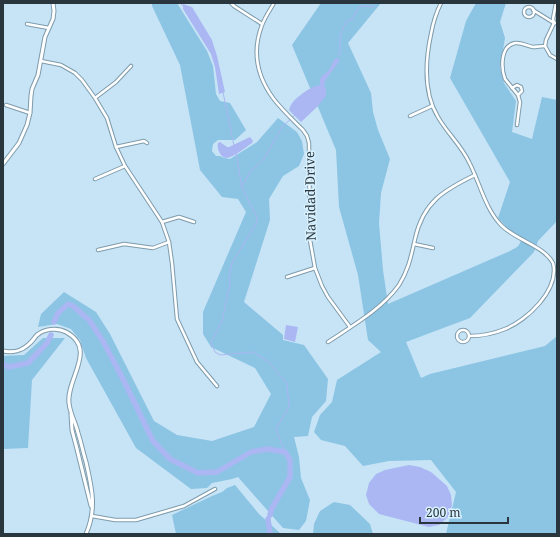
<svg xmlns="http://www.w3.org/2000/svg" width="560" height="537" font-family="'Noto Serif',serif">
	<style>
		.green { fill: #8cc4e3 }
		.water { fill: #aab7f3 }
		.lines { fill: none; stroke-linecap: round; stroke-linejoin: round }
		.stream { stroke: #aab7f3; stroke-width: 1 }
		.river { stroke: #aab7f3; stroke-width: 5.5 }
		.minor-casing { stroke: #7e9bab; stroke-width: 4.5 }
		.tertiary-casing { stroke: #7e9bab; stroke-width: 5 }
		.minor { stroke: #fff; stroke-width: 2.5 }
		.tertiary { stroke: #fff; stroke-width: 3 }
		.labels { text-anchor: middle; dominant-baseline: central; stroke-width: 3; stroke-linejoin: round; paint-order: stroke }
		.street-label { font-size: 13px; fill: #2a363d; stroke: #d8f1ff }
	</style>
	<rect width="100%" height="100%" fill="#c6e4f6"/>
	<!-- green -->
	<g class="green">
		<polygon points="152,3 177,3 207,51 213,66 216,94 220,101 230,103 246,130 235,140 218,140 213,144 212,151 216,156 220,156 224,158 230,159 257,142 278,118 297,132 302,141 304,154 299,166 283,176 269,199 270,220 244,302 283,335 283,340 304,345 328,379 326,401 312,417 308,436 294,437 299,457 301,478 310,500 306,521 299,530 283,528 238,477 232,479 212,483 207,488 191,489 136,448 86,358 80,340 71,329 57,324 38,327 41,314 64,292 96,312 110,334 154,421 177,435 212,441 254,427 271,394 255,368 211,347 203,334 203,312 246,212 238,199 222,197 200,170 180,65 152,6"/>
		<path d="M321,3H381L348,43L371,93L373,112L378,130L390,159L381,193L379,223L383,270L388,304L510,251C517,247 521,246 521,237L508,229L498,218L510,182L450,78L466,21L476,3H506L500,22L505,38L500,68L504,83L516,101L512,132L532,139L542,97L557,100V221L538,241L534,252L470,318L406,342L421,378L430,374L545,346L557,336V534H446L456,492L431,460L389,461L363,466L345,446L321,440L314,432L320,415L332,402L337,380L381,352L368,340L358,275L339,207L336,150L292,45Z"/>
		<polygon points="43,338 65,338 32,380 28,448 3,449 3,356 24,355"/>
		<polygon points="235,485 259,514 280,533 290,534 176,534 172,515 212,496 222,492 227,488"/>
		<polygon points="334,502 350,505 370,524 373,534 313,534 314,524 320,511"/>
	</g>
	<!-- water -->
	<g class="water">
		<polygon points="183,4 192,7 212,40 217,56 225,92 219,94 215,67 211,54 183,9"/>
		<path d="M336,58L340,60C335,68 326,77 324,85L326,89V96L318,106L301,122L289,110C290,107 291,104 293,102C298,96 313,85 320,85V78L329,70L334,60Z"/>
		<path d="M250,137L253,141L252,143C246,147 233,158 226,158C224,158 223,157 221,155C218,151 217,147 218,143L220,142L227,147H229Z"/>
		<polygon points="286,325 298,327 295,342 284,339"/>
		<polygon points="409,465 420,467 431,472 447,486 451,495 452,505 449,516 439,525 429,527 379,514 369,504 366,495 369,483 376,474 385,470"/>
	</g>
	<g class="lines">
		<!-- stream -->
		<g class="stream">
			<polyline points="180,3 184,7"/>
			<polyline points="338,57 340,53 340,36 342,30 347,21 352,19 360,6 372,7 376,3"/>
			<polyline points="223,92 234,146"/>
			<polyline points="236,153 242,188 256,215 257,222 232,263 229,278 230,284 222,321 211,343 215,352 220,355 253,352 269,362 287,384 289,407 276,429 285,452"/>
			<polyline points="242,187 250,172 264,159 282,127 295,115"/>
		</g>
		<!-- river -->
		<g class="river">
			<polyline points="54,322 58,313 68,304 73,306 89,320 103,341 124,381 153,441 170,459 198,473 217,472 251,452 267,449 285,452 290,460 290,477 272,508 270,515"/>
			<polyline points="3,364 8,367 28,363 47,343 51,335"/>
			<polyline points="268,519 270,534"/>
		</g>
		<!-- minor casing -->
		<g class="minor-casing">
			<g id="minor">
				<polyline points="231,3 234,6 262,24"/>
				<path d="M274,3C270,10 265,17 262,25C252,51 257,76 273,98C282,110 293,120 303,130L307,136L309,143L310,240L315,268L322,286L328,297L350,327"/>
				<path d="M441,3C436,13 433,23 431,34C425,62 423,92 438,117C447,133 461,145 469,162C480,183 485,209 502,226C516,240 544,246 553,263C560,290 526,321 505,329C493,334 481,336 469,336"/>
				<polyline points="556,3 553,19 554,23 546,40 545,46 550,55 557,59"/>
				<circle cx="529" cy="12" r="5"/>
				<polyline points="533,10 554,23 557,23"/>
				<polyline points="27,24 49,28"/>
				<polyline points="41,61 61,65 75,73 82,80 95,98 107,118 116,147 125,166 162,222 169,242 172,263 177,319 197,362 217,386"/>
				<polyline points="512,88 517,85 521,87 522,91 518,95"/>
				<polyline points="95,98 116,82 131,66"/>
				<polyline points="6,105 30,113"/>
				<polyline points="410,116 432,106"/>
				<path d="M517,125L520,102L518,95L505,79C501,68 500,46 515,43C521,42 527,46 533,47C537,47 541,46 545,46"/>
				<polyline points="116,147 144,141 147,143"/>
				<polyline points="95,179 125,166"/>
				<polyline points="162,222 179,217 194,222"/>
				<polyline points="414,244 433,248"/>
				<polyline points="98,250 124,244 153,248 169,242"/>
				<polyline points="287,277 315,268"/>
				<circle cx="463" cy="336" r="6"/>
				<path d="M328,342C352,326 382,309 399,285C409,269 411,256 415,239C423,202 444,190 475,175"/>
				<polyline points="92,516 115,520 136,520 184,506 215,489"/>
			</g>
		</g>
		<!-- tertiary casing -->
		<g class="tertiary-casing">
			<g id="tertiary">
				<polyline points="3,164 19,143 27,125 30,113 31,96 32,89 38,75 45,37 53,19 54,11 53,3"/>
				<path d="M3,351C12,353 22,351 29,344C32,342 34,338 37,335C44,329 57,327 66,332C98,349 66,379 69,403C70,414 76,423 78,433C81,442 83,452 86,462C92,488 97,509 86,534"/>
				<polyline points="71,414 72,430 77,449 91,506"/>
			</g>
		</g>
		<!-- minor -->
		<use href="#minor" class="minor"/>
		<!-- tertiary -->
		<use href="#tertiary" class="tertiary"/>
	</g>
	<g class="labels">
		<!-- street labels -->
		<g class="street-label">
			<text transform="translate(310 196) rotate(-91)">Navidad Drive</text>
		</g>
	</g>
	<!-- border -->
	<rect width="560" height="537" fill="none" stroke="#2a363d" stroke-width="8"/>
	<!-- scale -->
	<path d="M420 517v6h88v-6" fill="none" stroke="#2a363d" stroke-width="2"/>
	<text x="426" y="517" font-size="12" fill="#2a363d" stroke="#d8f1ff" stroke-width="3" paint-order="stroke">200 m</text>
</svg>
